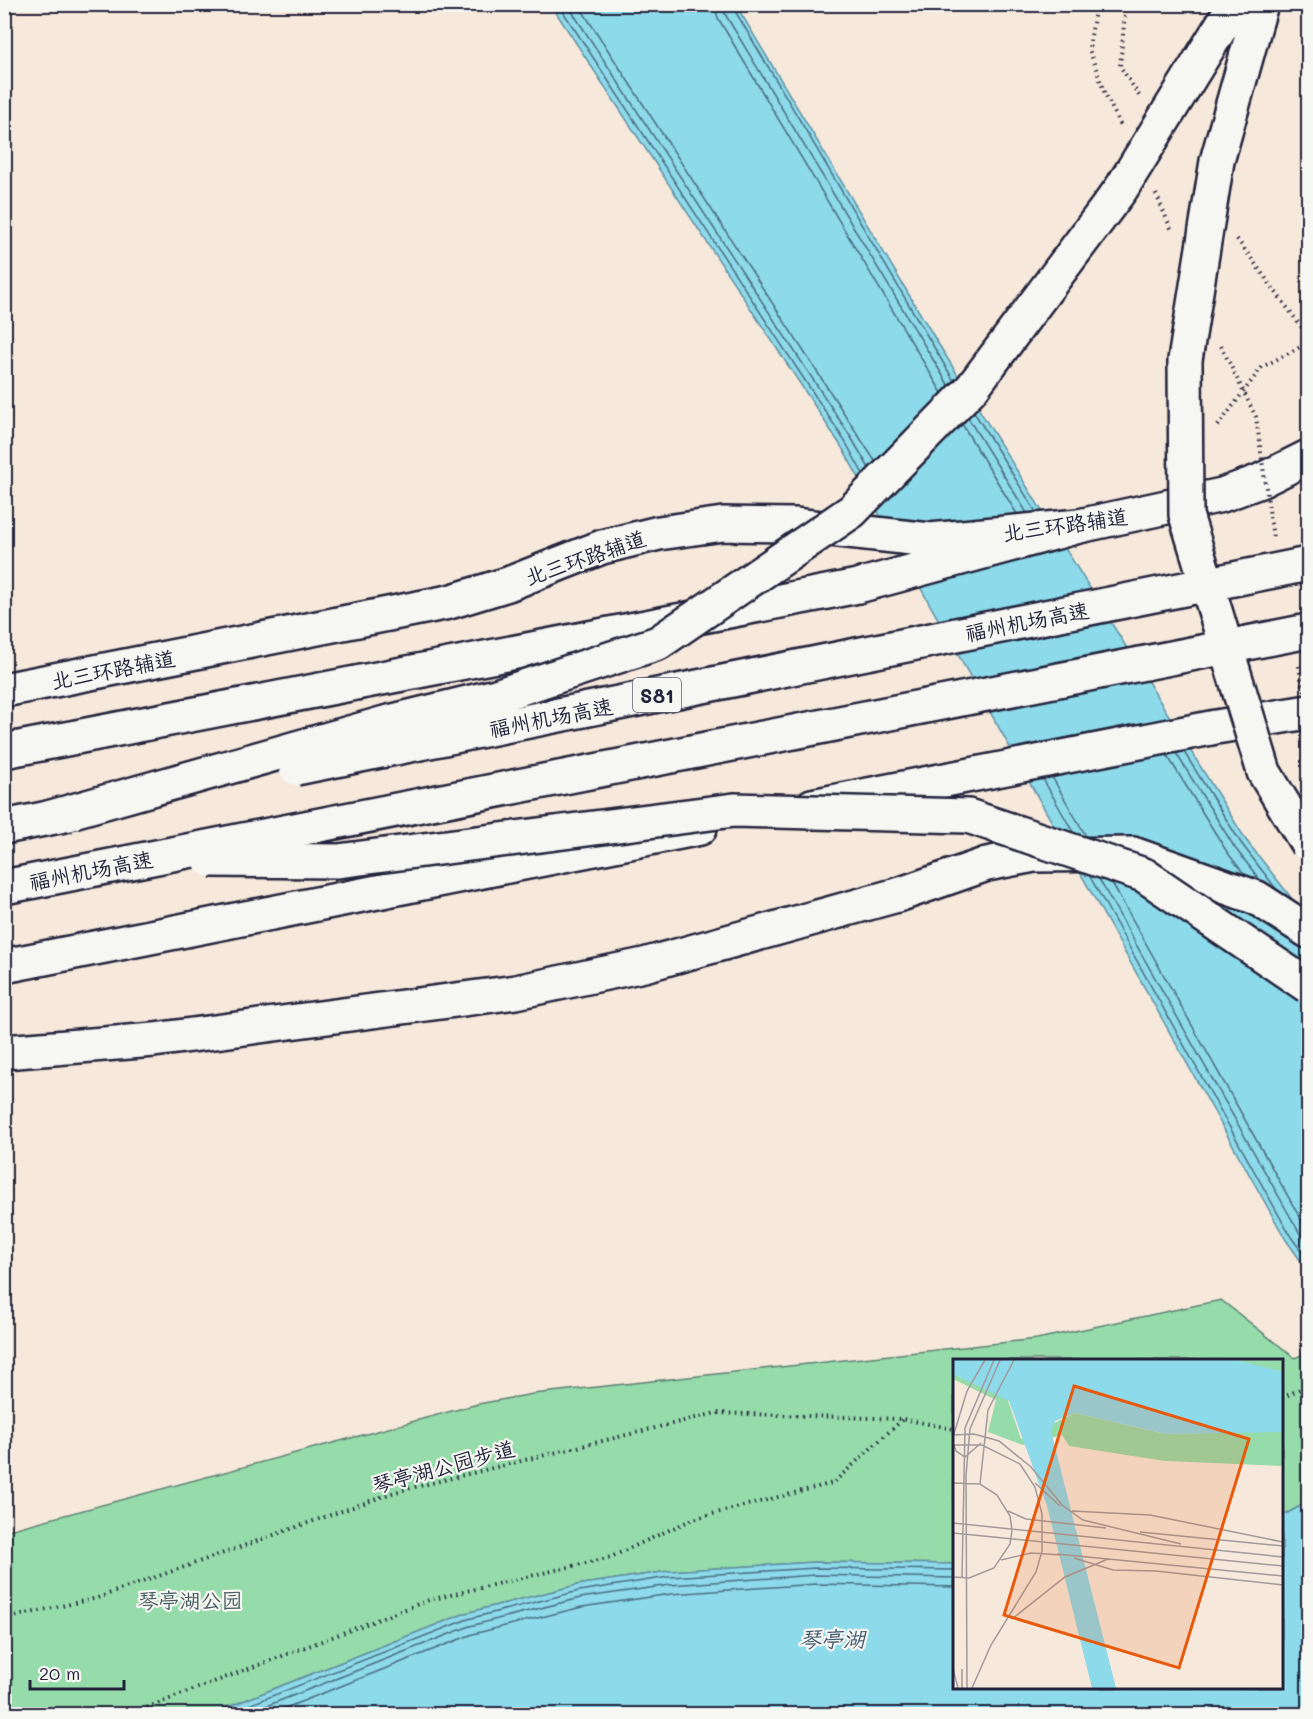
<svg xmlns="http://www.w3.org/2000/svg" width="1313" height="1719" font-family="Mali,'LXGW WenKai TC',sans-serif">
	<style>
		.green { fill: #95dcaa; stroke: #5c7f72; stroke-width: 1.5 }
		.water { fill: #8cdaea; stroke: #6290a4; stroke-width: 1.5 }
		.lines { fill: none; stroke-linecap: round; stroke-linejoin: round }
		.shore { stroke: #4c6c81; stroke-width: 1.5 }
		.secondary-casing { stroke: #22223b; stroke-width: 38 }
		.highway-casing { stroke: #22223b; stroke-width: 38 }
		.path { stroke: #22223b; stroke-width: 4; stroke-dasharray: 1.5 4.5; stroke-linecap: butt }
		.secondary { stroke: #f6f6f2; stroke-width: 33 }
		.highway { stroke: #f6f6f2; stroke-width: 33 }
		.highway-bridge-casing { stroke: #22223b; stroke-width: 38; stroke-linecap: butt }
		.path-bridge { stroke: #22223b; stroke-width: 4; stroke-dasharray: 1.5 4.5; stroke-linecap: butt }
		.highway-bridge { stroke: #f6f6f2; stroke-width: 33 }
		.labels { text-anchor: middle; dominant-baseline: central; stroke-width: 4.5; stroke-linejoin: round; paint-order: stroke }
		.shield { fill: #f6f6f2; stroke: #626272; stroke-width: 1.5 }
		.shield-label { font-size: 20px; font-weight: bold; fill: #22223b }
		.street-label { font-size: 21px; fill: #22223b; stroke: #f6f6f2 }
		.park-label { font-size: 21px; fill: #445a5c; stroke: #f6f6f2 }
		.water-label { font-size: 22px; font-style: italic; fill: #425970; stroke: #f6f6f2 }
		.inset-road { fill: none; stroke: #a1999b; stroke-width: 1.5 }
		.view { fill: #e8590c; fill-opacity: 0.15; stroke: #e8590c; stroke-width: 3 }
		.inset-edge { fill: none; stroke: #22223b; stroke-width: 3 }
	</style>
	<rect width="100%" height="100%" fill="#f6e9db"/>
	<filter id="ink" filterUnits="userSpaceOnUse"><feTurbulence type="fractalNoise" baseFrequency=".0167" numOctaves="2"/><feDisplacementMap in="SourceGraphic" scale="12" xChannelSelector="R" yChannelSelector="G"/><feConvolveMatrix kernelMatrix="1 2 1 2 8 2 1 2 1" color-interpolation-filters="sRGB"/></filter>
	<g filter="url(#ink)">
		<!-- green -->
		<polygon class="green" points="1221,1300 1295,1358 1308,1352 1308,1502 1282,1516 1282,1360 954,1360 954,1564 815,1562 669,1571 577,1585 466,1613 210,1714 5,1714 5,1531 478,1404 533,1394 1037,1339"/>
		<!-- water -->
		<g class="water">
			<polygon points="551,5 736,5 936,340 1246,840 1308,919 1308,1271 1286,1240 841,446"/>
			<polygon points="1308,1502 1308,1714 210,1714 466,1613 577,1585 669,1571 815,1562 954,1564 954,1688 1282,1688 1282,1516"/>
		</g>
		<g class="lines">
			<!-- shore -->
			<g class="shore">
				<polyline points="558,4 846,443 863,474"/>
				<polyline points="567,4 852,439 869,468"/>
				<polyline points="578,4 875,461"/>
				<polyline points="714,4 718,18 942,393"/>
				<polyline points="723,4 725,14 949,386"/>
				<polyline points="731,4 954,381"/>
				<polyline points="974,412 1036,512"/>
				<polyline points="968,418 1027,513"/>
				<polyline points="962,424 1017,514"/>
				<polyline points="1184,752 1241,843 1277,890"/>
				<polyline points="1176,753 1235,848 1260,880"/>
				<polyline points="1167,755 1227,852 1244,874"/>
				<polyline points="1052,777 1086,836"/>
				<polyline points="1043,779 1073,832"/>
				<polyline points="1089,875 1291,1237 1308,1260"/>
				<polyline points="1099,879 1308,1248"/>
				<polyline points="1112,883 1308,1232"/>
				<polyline points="226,1714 468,1619 579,1591 669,1577 815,1568 954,1570"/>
				<polyline points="246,1714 470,1626 580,1598 670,1585 815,1575 954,1578"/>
				<polyline points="270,1714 473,1634 582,1607 671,1594 816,1584 954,1587"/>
			</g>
			<!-- secondary casing -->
			<g class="secondary-casing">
				<g id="secondary">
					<polyline points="4,690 449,602 508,584 602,547 659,533 723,524 794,525 930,540 1079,526 1222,495 1260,481 1308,457"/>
					<polyline points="812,806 1216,727 1308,712"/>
					<polyline points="4,966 700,828"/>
				</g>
			</g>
			<!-- highway casing -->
			<g class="highway-casing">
				<g id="highway">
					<polyline points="4,751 858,586 1079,526"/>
					<polyline points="4,1052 154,1040 516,992 644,965 901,894 987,864 1034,855 1133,854 1257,898 1308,931"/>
				</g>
			</g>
			<!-- path -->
			<g class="path">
				<polyline points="1126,4 1120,66 1140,97"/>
				<polyline points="1237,239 1308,336"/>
				<polyline points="1218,426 1262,367 1308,343"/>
				<polyline points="1282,1398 1308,1385"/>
				<polyline points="4,1619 97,1598 395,1492 716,1413 903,1419 954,1429"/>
				<polyline points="130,1714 429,1600 611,1557 693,1519 833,1483 902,1420"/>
			</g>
			<!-- secondary -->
			<use href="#secondary" class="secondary"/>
			<!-- highway -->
			<use href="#highway" class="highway"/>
			<!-- highway-bridge casing -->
			<g class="highway-bridge-casing">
				<g id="highway-bridge">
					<polyline points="1261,4 1217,161 1185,360 1186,515 1264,772 1308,845"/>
					<polyline points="296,768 1308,564"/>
					<polyline points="48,818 385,723 496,696 658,643 852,511 972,388 1121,189 1235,4"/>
					<polyline points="4,827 69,814"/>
					<polyline points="210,860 338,861 734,810 968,816 1144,875 1308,986"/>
					<polyline points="4,887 1308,631"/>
				</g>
			</g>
			<!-- path-bridge -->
			<g class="path-bridge">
				<polyline points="1096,4 1089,49 1105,94 1121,126"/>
				<polyline points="1156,194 1172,231"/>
				<polyline points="1221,346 1256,417 1273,538"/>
				<polyline points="1299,666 1302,685 1308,697"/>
			</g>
			<!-- highway-bridge -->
			<use href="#highway-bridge" class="highway-bridge"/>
		</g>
	</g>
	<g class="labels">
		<!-- shield labels -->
		<rect class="shield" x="633" y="678" width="48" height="34" rx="4.5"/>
		<g class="shield-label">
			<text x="657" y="695">S81</text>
		</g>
		<!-- street labels -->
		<g class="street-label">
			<text transform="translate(1065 524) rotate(-8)">北三环路辅道</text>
			<text transform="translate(585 557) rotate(-19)">北三环路辅道</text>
			<text transform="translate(1027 621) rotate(-11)">福州机场高速</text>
			<text transform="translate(113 669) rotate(-11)">北三环路辅道</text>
			<text transform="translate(551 717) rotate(-11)">福州机场高速</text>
			<text transform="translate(91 870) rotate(-11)">福州机场高速</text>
			<text transform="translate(443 1466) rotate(-15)">琴亭湖公园步道</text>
		</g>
		<!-- park labels -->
		<g class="park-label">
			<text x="190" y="1599">琴亭湖公园</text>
		</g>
		<!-- water labels -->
		<g class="water-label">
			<text x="832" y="1638">琴亭湖</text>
		</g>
	</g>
	<!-- overview -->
	<g transform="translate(953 1359)">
		<rect width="330" height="330" fill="#f6e9db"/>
		<path d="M284,1H330V13L304,7ZM0,15L54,39L68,80L122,54L213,75L327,72L330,73V107L212,102L116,87L109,76L70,86L35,73L43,41L0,20Z" fill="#95dcaa"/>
		<path d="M0,1H284L330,13V73L213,75L122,54L102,62L98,72L163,329H139L94,147L56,42L0,15Z" fill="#8cdaea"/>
		<path class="inset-road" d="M0,76L21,75L46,82L78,108L109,146L130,161L228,185M0,78L14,32L32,1M0,84L3,92L12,98L28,84M0,86H29L67,105L82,128L89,155V192L83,213L38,286L19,329M0,124L27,125L44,136L57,157L59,171L57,185L41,209L16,219L0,218M82,124L107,147M27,125L35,51L61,1M55,152L73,160L153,169M119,152L197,156L330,183M0,164L330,198M187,173L330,187M0,174L330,207M104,195L330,217M121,199L160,211L203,212L330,226M48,201L78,194L108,196M9,219L12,69L41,1M59,260L112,218L155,200M0,310L5,329M9,329V310M14,329L13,116L17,70L47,1"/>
		<path class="view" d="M121,27L296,80L226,309L51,256Z"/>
		<rect width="330" height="330" class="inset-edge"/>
	</g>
	<!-- margin -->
	<rect width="1313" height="1719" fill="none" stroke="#f6f6f2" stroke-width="24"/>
	<rect x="12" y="12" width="1289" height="1695" fill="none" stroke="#22223b" stroke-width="2" filter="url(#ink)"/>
	<!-- scale -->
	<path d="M30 1680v9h94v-9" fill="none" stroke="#22223b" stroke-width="3"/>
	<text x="39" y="1680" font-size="18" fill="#22223b" stroke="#f6f6f2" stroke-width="4.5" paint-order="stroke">20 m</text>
</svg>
